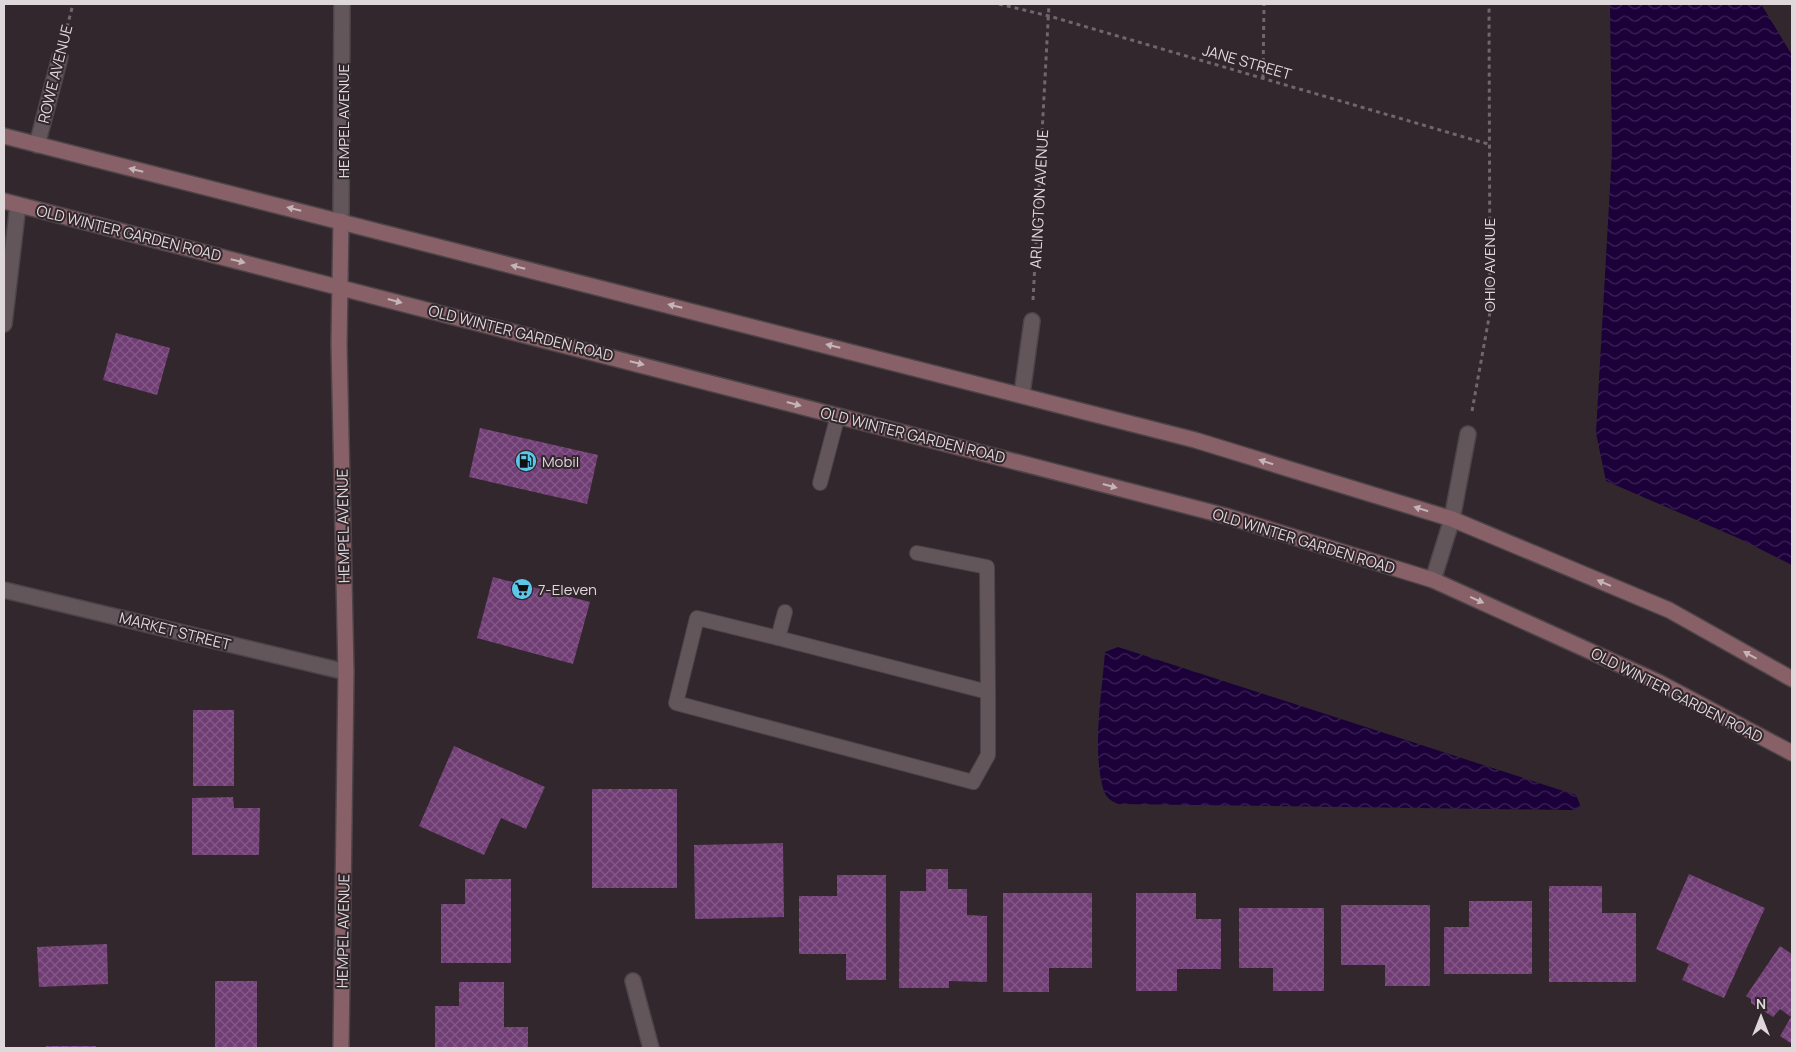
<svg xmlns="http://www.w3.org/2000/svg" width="1796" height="1052" font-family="Manrope,sans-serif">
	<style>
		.water { fill: url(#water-waves) }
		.building { fill: url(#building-cross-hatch) }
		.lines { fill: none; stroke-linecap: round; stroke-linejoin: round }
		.lane-casing { stroke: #4c4448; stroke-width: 16 }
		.street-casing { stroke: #4c4448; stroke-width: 18 }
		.secondary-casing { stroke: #4c4448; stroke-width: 18 }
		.path { stroke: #6f676b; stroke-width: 3; stroke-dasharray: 4 4; stroke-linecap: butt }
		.lane { stroke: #62565b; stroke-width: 14 }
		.street { stroke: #62565b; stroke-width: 15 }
		.secondary { stroke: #876167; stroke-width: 15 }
		.oneway { fill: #c5b4b8 }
		.labels { text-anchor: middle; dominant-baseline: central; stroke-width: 4; stroke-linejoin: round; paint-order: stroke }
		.street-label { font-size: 15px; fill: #dfd8db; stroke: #31272c }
		.poi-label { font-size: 15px; fill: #dfd8db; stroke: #31272c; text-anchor: start }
	</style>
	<defs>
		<pattern id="water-waves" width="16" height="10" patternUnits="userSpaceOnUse" patternTransform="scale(1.25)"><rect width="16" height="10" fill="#1b0039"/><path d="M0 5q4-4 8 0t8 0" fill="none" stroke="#3c2455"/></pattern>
		<pattern id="building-cross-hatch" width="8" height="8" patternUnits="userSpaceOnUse" patternTransform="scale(1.25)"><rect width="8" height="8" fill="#703e74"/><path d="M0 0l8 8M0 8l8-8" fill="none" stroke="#845987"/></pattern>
	</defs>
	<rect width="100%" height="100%" fill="#31272c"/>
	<!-- water -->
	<g class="water">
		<polygon points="1610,4 1761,4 1792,55 1792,565 1738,538 1606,481 1596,433 1612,152"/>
		<path d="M1118,647L1576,795L1581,807L1572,810L1118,804C1111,801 1105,797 1103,788C1092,748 1102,693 1105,652Z"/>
	</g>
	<!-- building -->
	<g class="building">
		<polygon points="116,333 170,348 157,395 103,380"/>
		<polygon points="480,428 598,455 587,504 469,477"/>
		<polygon points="493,577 590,602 573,664 477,638"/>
		<rect x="193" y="710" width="41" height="76"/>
		<polygon points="454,746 545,787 526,829 501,818 484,855 419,826"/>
		<rect x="592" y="789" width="85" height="99"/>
		<polygon points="233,797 234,808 260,808 259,855 192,855 192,798"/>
		<polygon points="783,843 784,917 695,919 694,845"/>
		<polygon points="926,869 948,869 948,889 967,889 967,915 987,916 987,982 949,981 949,988 899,988 900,891 926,891"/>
		<polygon points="1689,874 1765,908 1724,998 1682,980 1689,964 1656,949"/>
		<polygon points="837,875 886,875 886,980 846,980 846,954 799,954 799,896 837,896"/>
		<polygon points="465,879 511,879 511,963 441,963 441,904 465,904"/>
		<polygon points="1549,886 1602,886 1602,913 1636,913 1636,982 1549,982"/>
		<polygon points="1003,893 1092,893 1092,968 1049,968 1049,992 1003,992"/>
		<polygon points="1136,893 1196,893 1196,919 1221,919 1221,969 1177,969 1177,991 1136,991"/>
		<polygon points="1469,901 1532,901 1532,974 1444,974 1444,927 1469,927"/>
		<polygon points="1341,905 1430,905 1430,986 1385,986 1385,965 1341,965"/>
		<polygon points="1239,908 1324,908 1324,991 1273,991 1273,968 1239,968"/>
		<polygon points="107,944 108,984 39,987 37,947"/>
		<polygon points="1780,946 1792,954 1792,1044 1780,1036 1791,1017 1780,1009 1773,1017 1751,1003 1751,999 1746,996"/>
		<rect x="215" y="981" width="42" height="67"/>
		<polygon points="459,982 504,982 504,1027 528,1027 528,1048 435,1048 435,1006 459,1006"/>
		<rect x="46" y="1046" width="50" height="2"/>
	</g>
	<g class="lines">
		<!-- lane casing -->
		<g class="lane-casing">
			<g id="lane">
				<polyline points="820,483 838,415"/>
				<polyline points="785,612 778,638 988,692 987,567 917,553"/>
				<polyline points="778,638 697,618 676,703 973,782 988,755 988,692"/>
			</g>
		</g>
		<!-- street casing -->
		<g class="street-casing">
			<g id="street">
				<polyline points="37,145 60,57"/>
				<polyline points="341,221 342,4"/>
				<polyline points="4,324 18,205"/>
				<polyline points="1022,394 1032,321"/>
				<polyline points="1433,580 1452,519 1468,434"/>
				<polyline points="4,590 346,672"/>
				<polyline points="633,981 651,1048"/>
			</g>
		</g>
		<!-- secondary casing -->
		<g class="secondary-casing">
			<g id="secondary">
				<polyline points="4,136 1195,440 1452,519 1669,610 1792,679"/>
				<polyline points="4,201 1226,516 1433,580 1658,682 1792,753"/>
				<polyline points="341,221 339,344 346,672 341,1048"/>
			</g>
		</g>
		<!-- path -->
		<g class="path">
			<polyline points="999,4 1049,16 1488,144"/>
			<polyline points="65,35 73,4"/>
			<polyline points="1263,78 1264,4"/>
			<polyline points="1033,300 1049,4"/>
			<polyline points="1472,411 1490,312 1489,4"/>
		</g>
		<!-- lane -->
		<use href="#lane" class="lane"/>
		<!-- street -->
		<use href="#street" class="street"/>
		<!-- secondary -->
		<use href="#secondary" class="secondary"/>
	</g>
	<!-- one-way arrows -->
	<defs><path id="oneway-solid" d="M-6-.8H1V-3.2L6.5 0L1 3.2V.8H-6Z" transform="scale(1.25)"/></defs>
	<g class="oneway">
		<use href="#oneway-solid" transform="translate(136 170) rotate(-166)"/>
		<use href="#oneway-solid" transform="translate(294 209) rotate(-166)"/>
		<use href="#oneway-solid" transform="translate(238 261) rotate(14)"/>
		<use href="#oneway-solid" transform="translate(518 267) rotate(-166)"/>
		<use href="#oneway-solid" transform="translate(395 301) rotate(15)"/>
		<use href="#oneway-solid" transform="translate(675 306) rotate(-166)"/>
		<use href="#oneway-solid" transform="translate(833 346) rotate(-166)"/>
		<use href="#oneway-solid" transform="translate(637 363) rotate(14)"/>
		<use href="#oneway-solid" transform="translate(794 404) rotate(15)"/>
		<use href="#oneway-solid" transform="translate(1266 462) rotate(-163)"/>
		<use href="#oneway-solid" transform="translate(1110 486) rotate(15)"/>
		<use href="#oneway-solid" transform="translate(1421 509) rotate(-163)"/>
		<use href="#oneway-solid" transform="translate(1604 583) rotate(-157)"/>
		<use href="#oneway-solid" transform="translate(1477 600) rotate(24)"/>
		<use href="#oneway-solid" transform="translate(1750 655) rotate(-151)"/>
	</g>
	<!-- icons -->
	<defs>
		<g id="fuel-disc" transform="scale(1.125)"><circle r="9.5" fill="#5cc7e8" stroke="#31272c"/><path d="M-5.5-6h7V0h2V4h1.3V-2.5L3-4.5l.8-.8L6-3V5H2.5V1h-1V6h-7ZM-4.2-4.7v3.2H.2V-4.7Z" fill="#111"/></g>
		<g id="supermarket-disc" transform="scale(1.125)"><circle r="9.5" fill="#5cc7e8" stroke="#31272c"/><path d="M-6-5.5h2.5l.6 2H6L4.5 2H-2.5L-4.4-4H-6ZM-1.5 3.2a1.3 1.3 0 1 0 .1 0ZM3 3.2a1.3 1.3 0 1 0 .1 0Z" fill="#111"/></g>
	</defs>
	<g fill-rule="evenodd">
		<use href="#fuel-disc" x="526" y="461"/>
		<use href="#supermarket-disc" x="522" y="589"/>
	</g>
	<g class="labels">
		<!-- street labels -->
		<g class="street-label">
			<text transform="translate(1247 62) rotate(16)">JANE STREET</text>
			<text transform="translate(55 74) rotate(-76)">ROWE AVENUE</text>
			<text transform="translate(343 121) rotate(-90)">HEMPEL AVENUE</text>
			<text transform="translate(1039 199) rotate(-87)">ARLINGTON AVENUE</text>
			<text transform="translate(129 233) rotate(14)">OLD WINTER GARDEN ROAD</text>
			<text transform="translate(1489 265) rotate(-90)">OHIO AVENUE</text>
			<text transform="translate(521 333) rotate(14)">OLD WINTER GARDEN ROAD</text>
			<text transform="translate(913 435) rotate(14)">OLD WINTER GARDEN ROAD</text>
			<text transform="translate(343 526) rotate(-91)">HEMPEL AVENUE</text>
			<text transform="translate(1304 541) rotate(17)">OLD WINTER GARDEN ROAD</text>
			<text transform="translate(175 631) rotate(14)">MARKET STREET</text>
			<text transform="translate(1677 695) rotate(27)">OLD WINTER GARDEN ROAD</text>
			<text transform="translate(343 931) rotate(-89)">HEMPEL AVENUE</text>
		</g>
		<!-- poi labels -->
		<g class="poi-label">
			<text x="542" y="461">Mobil</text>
			<text x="538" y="589">7-Eleven</text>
		</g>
	</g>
	<!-- border -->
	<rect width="1796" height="1052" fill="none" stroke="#dfd8db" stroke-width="10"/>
	<!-- north arrow -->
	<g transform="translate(1761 1017)" stroke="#31272c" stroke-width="4" paint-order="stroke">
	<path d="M0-4L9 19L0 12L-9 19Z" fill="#dfd8db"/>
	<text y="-8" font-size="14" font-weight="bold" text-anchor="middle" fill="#dfd8db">N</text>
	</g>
</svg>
